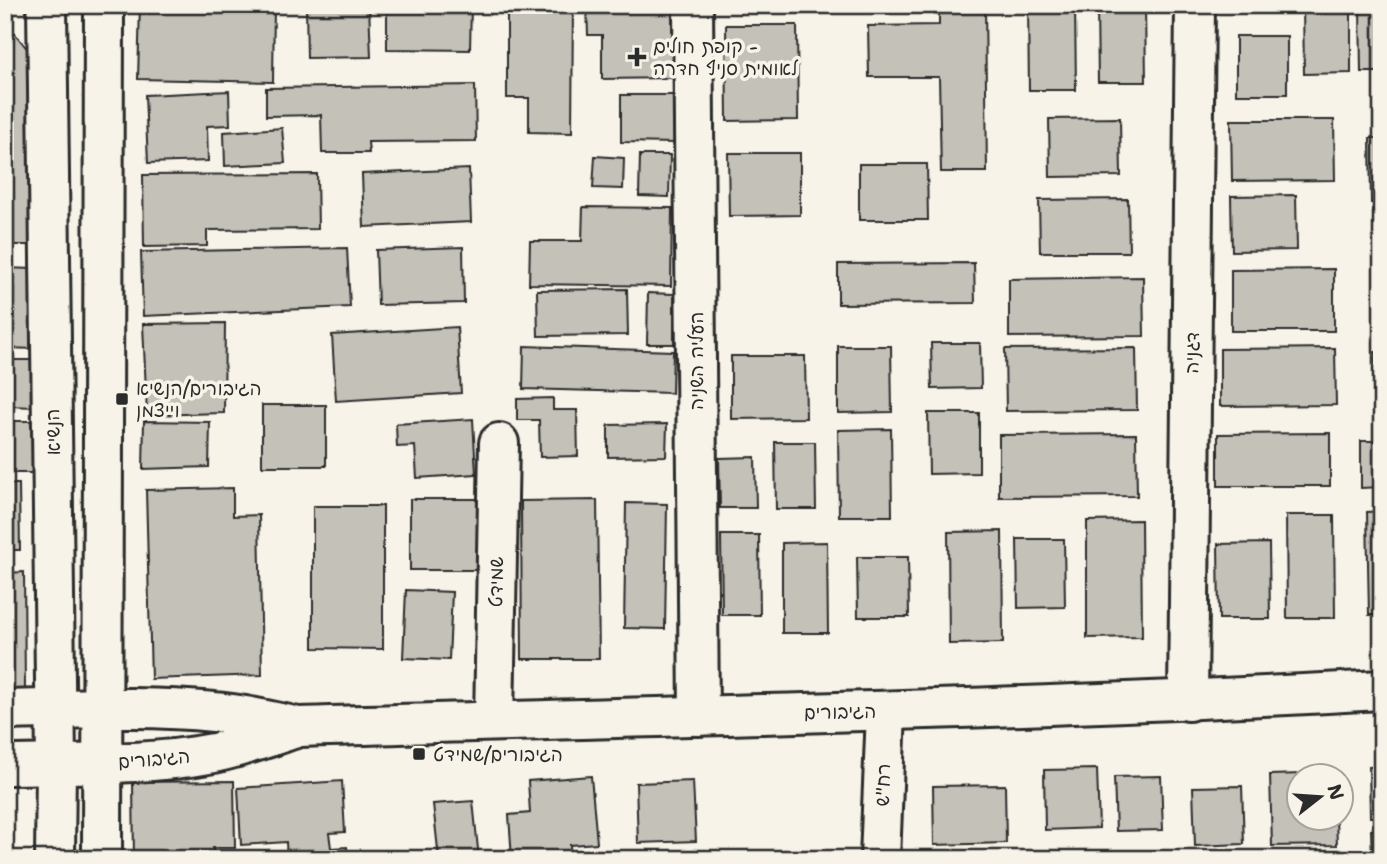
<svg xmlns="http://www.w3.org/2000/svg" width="1387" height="864" font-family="'Shantell Sans','Playpen Sans Hebrew',sans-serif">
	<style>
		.building { fill: #c4c1b9; stroke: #2b2b2b; stroke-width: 2 }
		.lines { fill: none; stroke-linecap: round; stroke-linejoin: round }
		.minor-casing { stroke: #2b2b2b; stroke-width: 44 }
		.major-casing { stroke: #2b2b2b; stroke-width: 44 }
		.minor { stroke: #f7f3e8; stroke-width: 38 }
		.major { stroke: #f7f3e8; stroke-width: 38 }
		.poi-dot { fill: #2b2b2b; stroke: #f7f3e8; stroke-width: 2.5 }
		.labels { text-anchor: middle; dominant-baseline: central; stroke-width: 7; stroke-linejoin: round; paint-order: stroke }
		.poi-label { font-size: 19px; fill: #2b2b2b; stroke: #f7f3e8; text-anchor: start }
		.street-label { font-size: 19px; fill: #2b2b2b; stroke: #f7f3e8 }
	</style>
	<rect width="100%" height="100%" fill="#f7f3e8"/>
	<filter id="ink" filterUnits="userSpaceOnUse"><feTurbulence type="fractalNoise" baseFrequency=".0143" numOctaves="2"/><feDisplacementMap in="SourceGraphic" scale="14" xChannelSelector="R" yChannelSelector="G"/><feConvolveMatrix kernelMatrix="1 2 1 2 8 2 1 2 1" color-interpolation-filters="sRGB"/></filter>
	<g filter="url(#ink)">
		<!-- building -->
		<g class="building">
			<polygon points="140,5 274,5 273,82 138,79"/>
			<polygon points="306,5 369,5 371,57 307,58"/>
			<polygon points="387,5 471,5 470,50 387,49"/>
			<polygon points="507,5 573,5 572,133 529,132 529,98 507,98"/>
			<polygon points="587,5 672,5 673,78 602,79 602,35 588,35"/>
			<polygon points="939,5 985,5 987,172 941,172 939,77 869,77 868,26 939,25"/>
			<polygon points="1028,5 1075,5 1076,90 1029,90"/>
			<polygon points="1097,5 1145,5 1146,82 1098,82"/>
			<polygon points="1303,5 1351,5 1351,73 1304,74"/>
			<polygon points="1360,5 1382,5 1382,72 1361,72"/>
			<polygon points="5,21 36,60 39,245 5,245"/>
			<polygon points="726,25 797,25 798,120 727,121"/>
			<rect x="1236" y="36" width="51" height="58"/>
			<polygon points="475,85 476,141 368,142 369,153 322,153 321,115 266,116 266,88"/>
			<polygon points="229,91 230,125 207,126 208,161 148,163 145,95"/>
			<polygon points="621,95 677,95 676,143 621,142"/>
			<polygon points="1120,118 1121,176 1050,177 1049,119"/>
			<polygon points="1231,120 1334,120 1335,180 1232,181"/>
			<polygon points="282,128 285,163 225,166 224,132"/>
			<polygon points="1370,138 1382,138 1382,203 1371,203"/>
			<polygon points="728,153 800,153 800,215 729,216"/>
			<polygon points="640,155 670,155 669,197 639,196"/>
			<polygon points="595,156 624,158 623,189 593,188"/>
			<polygon points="859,164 927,164 928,220 859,220"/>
			<polygon points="469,169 471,222 364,227 362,174"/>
			<polygon points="317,174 318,229 207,230 207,246 144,247 143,175"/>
			<polygon points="1296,195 1297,250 1232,251 1231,196"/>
			<polygon points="1128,199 1129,252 1040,252 1039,200"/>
			<polygon points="583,207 672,208 671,286 529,284 530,241 582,241"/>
			<polygon points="463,247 464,303 378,305 376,250"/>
			<polygon points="347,248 350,307 143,316 141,252"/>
			<polygon points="974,263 975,303 838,304 838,264"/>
			<polygon points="5,268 33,269 36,349 5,348"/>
			<polygon points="1334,269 1334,331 1231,331 1231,270"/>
			<polygon points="1143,277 1144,336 1009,337 1009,279"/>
			<polygon points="627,289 628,335 538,336 537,290"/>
			<polygon points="648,293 674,294 674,344 647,344"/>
			<polygon points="225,323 224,413 147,415 143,324"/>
			<polygon points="457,327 461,393 336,401 332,335"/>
			<polygon points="931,343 980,343 981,388 932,389"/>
			<polygon points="524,346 673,351 672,393 523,389"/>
			<polygon points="838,346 891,346 892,412 838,413"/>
			<polygon points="1136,348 1137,410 1006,411 1005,349"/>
			<polygon points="1335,348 1336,405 1220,406 1220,349"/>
			<rect x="1375" y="352" width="7" height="54"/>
			<polygon points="731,356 805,356 806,418 731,419"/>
			<polygon points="5,360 36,360 37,407 5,406"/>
			<polygon points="553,398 553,410 577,410 578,456 540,457 539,420 517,420 517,399"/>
			<rect x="262" y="405" width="64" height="61"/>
			<polygon points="928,413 979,413 979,473 929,474"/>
			<polygon points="473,419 476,474 417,478 415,446 397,447 396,424"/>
			<polygon points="5,421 36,421 37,473 5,473"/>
			<polygon points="144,421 210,422 209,467 143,469"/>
			<polygon points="667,424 666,456 608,457 608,425"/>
			<polygon points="891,429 892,516 839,516 838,430"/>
			<polygon points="1330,433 1330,486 1218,486 1218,434"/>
			<polygon points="1136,434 1137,496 999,497 999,435"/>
			<polygon points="1361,441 1382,441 1382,487 1361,488"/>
			<polygon points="775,442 815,442 816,509 776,509"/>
			<polygon points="755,457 756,508 720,508 719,458"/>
			<polygon points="5,484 19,484 20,550 5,550"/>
			<polygon points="233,488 233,516 259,515 262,675 151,679 146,490"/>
			<polygon points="410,499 478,499 479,570 410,570"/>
			<polygon points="597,500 599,659 522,659 521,501"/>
			<polygon points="626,503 667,504 665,629 624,628"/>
			<polygon points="313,506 383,506 383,649 313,648"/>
			<polygon points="1382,511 1382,615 1369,615 1367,512"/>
			<polygon points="1286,515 1334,515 1335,618 1287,618"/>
			<polygon points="1141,520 1142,637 1087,638 1087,521"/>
			<polygon points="1002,531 1003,643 949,644 948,532"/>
			<polygon points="721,535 759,535 760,615 722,615"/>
			<polygon points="1017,539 1064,539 1065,607 1018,608"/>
			<polygon points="827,542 828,633 782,633 782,543"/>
			<polygon points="1269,543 1270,619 1219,619 1218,544"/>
			<polygon points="857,557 908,557 909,617 858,617"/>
			<polygon points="24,572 25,690 5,690 5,573"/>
			<polygon points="406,590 452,592 449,660 403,658"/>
			<polygon points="1382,766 1382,817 1370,817 1369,767"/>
			<polygon points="1097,769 1099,828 1045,830 1044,770"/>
			<polygon points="1335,773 1335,776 1300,776 1300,818 1336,818 1337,845 1272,846 1270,775"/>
			<polygon points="591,776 597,843 570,845 571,859 512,859 509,815 530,813 528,781"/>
			<polygon points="1161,776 1163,830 1116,831 1114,777"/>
			<polygon points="234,781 235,848 213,848 213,859 134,859 133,782"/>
			<polygon points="342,781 345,832 329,833 331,848 347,847 348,859 287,859 286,842 241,845 238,788"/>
			<polygon points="693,781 696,841 638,843 636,783"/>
			<polygon points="1005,785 1006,843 934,845 933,786"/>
			<polygon points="1242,786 1244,844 1195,846 1193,787"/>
			<polygon points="473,801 479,859 439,859 433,804"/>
			<polygon points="1371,830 1382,830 1382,859 1372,859"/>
		</g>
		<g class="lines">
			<!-- minor casing -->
			<g class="minor-casing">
				<g id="minor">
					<polyline points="693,5 699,716"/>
					<polyline points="1188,701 1195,5"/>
					<path d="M5,710C75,709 145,705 214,712C243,714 271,721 298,727C660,716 1021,710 1382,690"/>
					<polyline points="494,721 499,443"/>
					<path d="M5,765C74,763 146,766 214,753C242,747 269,737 296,728"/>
					<polyline points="880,859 886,711"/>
				</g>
			</g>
			<!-- major casing -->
			<g class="major-casing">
				<g id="major">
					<polyline points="47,5 56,764 55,859"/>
					<polyline points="102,859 104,5"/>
				</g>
			</g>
			<!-- minor -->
			<use href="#minor" class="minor"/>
			<!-- major -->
			<use href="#major" class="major"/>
		</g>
	</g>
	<!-- markers -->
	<g class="poi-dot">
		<path d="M633.5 46.5h7v7h7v7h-7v7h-7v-7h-7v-7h7z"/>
		<rect x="115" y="392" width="14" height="14" rx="3.5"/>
		<rect x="412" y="747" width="14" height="14" rx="3.5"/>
	</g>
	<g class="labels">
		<!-- poi labels -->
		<g class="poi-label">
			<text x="653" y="46">קופת חולים -<tspan x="653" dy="22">לאומית סניף חדרה</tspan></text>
			<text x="136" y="388">הגיבורים/הנשיא<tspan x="136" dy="22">וייצמן</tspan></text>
			<text x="433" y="754">הגיבורים/שמידט</text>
		</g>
		<!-- street labels -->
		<g class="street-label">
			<text transform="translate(1192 353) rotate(-89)">דגניה</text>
			<text transform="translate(696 361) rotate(-90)">העליה השניה</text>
			<text transform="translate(53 432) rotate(-91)">הנשיא</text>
			<text transform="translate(496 582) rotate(-89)">שמידט</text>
			<text transform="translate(840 712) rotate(-1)">הגיבורים</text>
			<text transform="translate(154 759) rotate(-5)">הגיבורים</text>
			<text transform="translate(883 785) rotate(-88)">רח"ש</text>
		</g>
	</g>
	<!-- margin -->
	<rect width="1387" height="864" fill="none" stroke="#f7f3e8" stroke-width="28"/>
	<rect x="14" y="14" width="1359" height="836" fill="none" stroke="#2b2b2b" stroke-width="2.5" filter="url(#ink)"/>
	<!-- north arrow -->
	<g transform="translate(1320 797) rotate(73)"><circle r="33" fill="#f7f3e8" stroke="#a5a39c" stroke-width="2"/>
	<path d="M0-5L12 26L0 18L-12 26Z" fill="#2b2b2b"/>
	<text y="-10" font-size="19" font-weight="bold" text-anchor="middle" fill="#2b2b2b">N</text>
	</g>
</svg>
